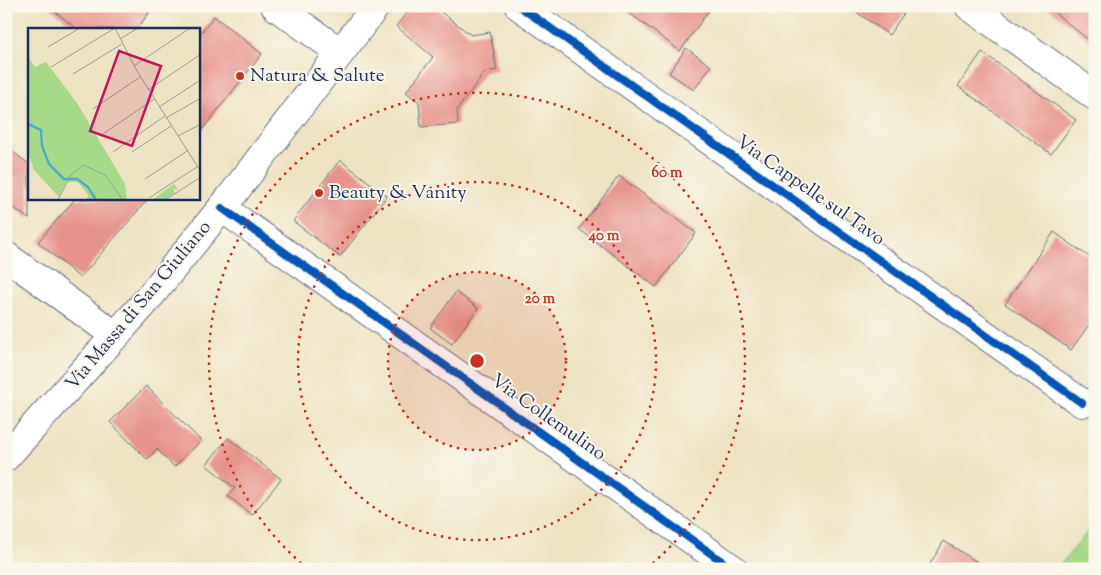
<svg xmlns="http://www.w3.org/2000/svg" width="1101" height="575" font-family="'Sorts Mill Goudy',serif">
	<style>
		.green { fill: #a6d988; stroke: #608473 }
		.building { fill: #e7938d }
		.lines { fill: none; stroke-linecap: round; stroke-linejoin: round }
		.minor-casing { stroke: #646e81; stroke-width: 30 }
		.minor { stroke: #fff; stroke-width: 28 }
		.cycleway-casing { stroke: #fbf7ec; stroke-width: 11 }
		.cycleway { stroke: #0057b8; stroke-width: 8 }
		.ring { fill: none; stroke: #c8321e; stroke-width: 2.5; stroke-dasharray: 2.5 5 }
		.poi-dot { fill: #c8321e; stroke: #fbf7ec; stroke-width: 2 }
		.labels { text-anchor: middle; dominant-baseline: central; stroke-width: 4; stroke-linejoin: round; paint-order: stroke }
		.poi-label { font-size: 19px; fill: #1b2f5e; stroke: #fbf7ec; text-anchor: start }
		.street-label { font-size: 19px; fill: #1b2f5e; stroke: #fbf7ec }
		.inset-river { fill: none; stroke: #4eabcd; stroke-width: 2.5 }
		.inset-road { fill: none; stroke: #999b9b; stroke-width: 1 }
		.view { fill: #c2185b; fill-opacity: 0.15; stroke: #c2185b; stroke-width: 2.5 }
		.inset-edge { fill: none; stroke: #1b2f5e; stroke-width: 2.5 }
		.centre { fill: #c8321e; stroke: #fbf7ec; stroke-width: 2.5 }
		.ring-label { font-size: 15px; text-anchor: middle; font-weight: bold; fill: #c8321e; stroke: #fbf7ec; stroke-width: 4; stroke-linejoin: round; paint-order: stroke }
	</style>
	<rect width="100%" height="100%" fill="#fbf7ec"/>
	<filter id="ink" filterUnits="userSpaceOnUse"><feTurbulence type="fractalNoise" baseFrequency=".02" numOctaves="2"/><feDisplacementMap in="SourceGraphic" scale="10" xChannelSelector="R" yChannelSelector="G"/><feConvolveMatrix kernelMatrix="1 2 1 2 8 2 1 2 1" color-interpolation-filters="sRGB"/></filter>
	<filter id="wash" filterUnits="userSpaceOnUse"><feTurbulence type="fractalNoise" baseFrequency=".0096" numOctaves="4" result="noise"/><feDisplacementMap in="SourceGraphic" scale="20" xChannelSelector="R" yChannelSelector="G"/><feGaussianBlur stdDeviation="1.12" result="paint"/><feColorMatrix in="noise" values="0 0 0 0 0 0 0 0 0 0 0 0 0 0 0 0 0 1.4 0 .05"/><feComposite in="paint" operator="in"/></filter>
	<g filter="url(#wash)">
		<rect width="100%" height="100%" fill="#ede3c3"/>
		<!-- green -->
		<polygon class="green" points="1095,523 1095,569 1057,569"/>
		<g id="blocks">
			<!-- building -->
			<g class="building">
				<polygon points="48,6 154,6 137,29 77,29"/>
				<polygon points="412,6 433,6 471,35 490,32 497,70 485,72 457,110 458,124 421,127 419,102 406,92 433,57 396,26"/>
				<polygon points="620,6 712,6 680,51"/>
				<polygon points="848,6 909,6 889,35"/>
				<polygon points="1046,6 1095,6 1095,45"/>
				<polygon points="214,16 262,54 199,134 199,35"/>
				<polygon points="686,48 711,66 694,90 669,73"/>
				<polygon points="982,52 1076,120 1051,154 958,86"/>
				<polygon points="6,147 29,164 29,219 6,202"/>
				<polygon points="340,160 387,196 340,257 293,221"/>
				<polygon points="619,176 696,233 656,287 579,229"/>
				<polygon points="75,199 148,199 80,278 38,242"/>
				<polygon points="1054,232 1095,261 1095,316 1071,350 1005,304"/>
				<polygon points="456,292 478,308 452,344 430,328"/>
				<polygon points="146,386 201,441 174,467 157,449 147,459 110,422"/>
				<polygon points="228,438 281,479 252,515 228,496 235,488 206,465"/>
				<polygon points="944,541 988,569 927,569"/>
			</g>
		</g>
	</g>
	<g filter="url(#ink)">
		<use href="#blocks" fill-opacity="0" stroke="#646e81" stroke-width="1"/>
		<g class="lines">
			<!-- minor casing -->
			<g class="minor-casing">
				<g id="minor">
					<polyline points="275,6 340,52"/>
					<polyline points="519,6 1082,403"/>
					<polyline points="969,6 1095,96"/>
					<polyline points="222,208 733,569"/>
					<polyline points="6,256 116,336"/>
					<polyline points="6,457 142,306 233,194 376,6"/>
				</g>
			</g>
			<!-- minor -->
			<use href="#minor" class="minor"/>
			<!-- cycleway casing -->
			<g class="cycleway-casing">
				<g id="cycleway">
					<polyline points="519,6 1082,403"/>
					<polyline points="222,208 733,569"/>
				</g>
			</g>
			<!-- cycleway -->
			<use href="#cycleway" class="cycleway"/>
		</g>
	</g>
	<!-- distance rings -->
	<circle cx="477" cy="361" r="89" fill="#c8321e" fill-opacity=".12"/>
	<g class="ring">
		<circle cx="477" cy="361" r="89"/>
		<circle cx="477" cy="361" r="179"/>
		<path d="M307 568A268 268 0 1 1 647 568"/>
	</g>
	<!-- markers -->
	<g class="poi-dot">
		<circle cx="240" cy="76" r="5"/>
		<circle cx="319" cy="193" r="5"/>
	</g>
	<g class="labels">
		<!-- poi labels -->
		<g class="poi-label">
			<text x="250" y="76">Natura &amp; Salute</text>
			<text x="329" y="193">Beauty &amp; Vanity</text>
		</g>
		<!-- street labels -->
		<g class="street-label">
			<text transform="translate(810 191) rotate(35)">Via Cappelle sul Tavo</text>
			<text transform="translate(139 306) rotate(-50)">Via Massa di San Giuliano</text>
			<text transform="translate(548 418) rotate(35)">Via Collemulino</text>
		</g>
	</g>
	<!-- overview -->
	<g transform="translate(28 28)">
		<rect width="172" height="172" fill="#ede3c3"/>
		<path d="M0,29L7,39L18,34L49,75L97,156L99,172H57L61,168L50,154H38L31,169L6,142L0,124ZM146,156L150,162L145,161L147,165L136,172H124Z" fill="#a6d988"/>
		<path class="inset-river" d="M0,96L13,102L14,118L21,136L36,151H49L60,159L68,172"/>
		<path class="inset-road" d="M87,0L109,43L173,144M92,11L110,0M20,19L52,0M106,38L162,0M23,39L87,0M45,46L94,16M120,62L173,26M131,79L171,53M65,81L112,49M138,90L173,70M75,106L126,71M150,108L173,96M85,124L137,88M104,124L143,98M117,151L159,123M121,170L169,139M30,172L42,148L55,137L77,147L95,172M137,172L173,149"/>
		<path class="view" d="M91,23L133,38L104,118L62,103Z"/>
		<rect width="172" height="172" class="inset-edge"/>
	</g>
	<circle cx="477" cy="361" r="8" class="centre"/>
	<g class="ring-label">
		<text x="667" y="177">60 m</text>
		<text x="604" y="240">40 m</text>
		<text x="540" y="303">20 m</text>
	</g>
	<!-- margin -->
	<rect width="1101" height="575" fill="none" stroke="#fbf7ec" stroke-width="25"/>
</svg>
